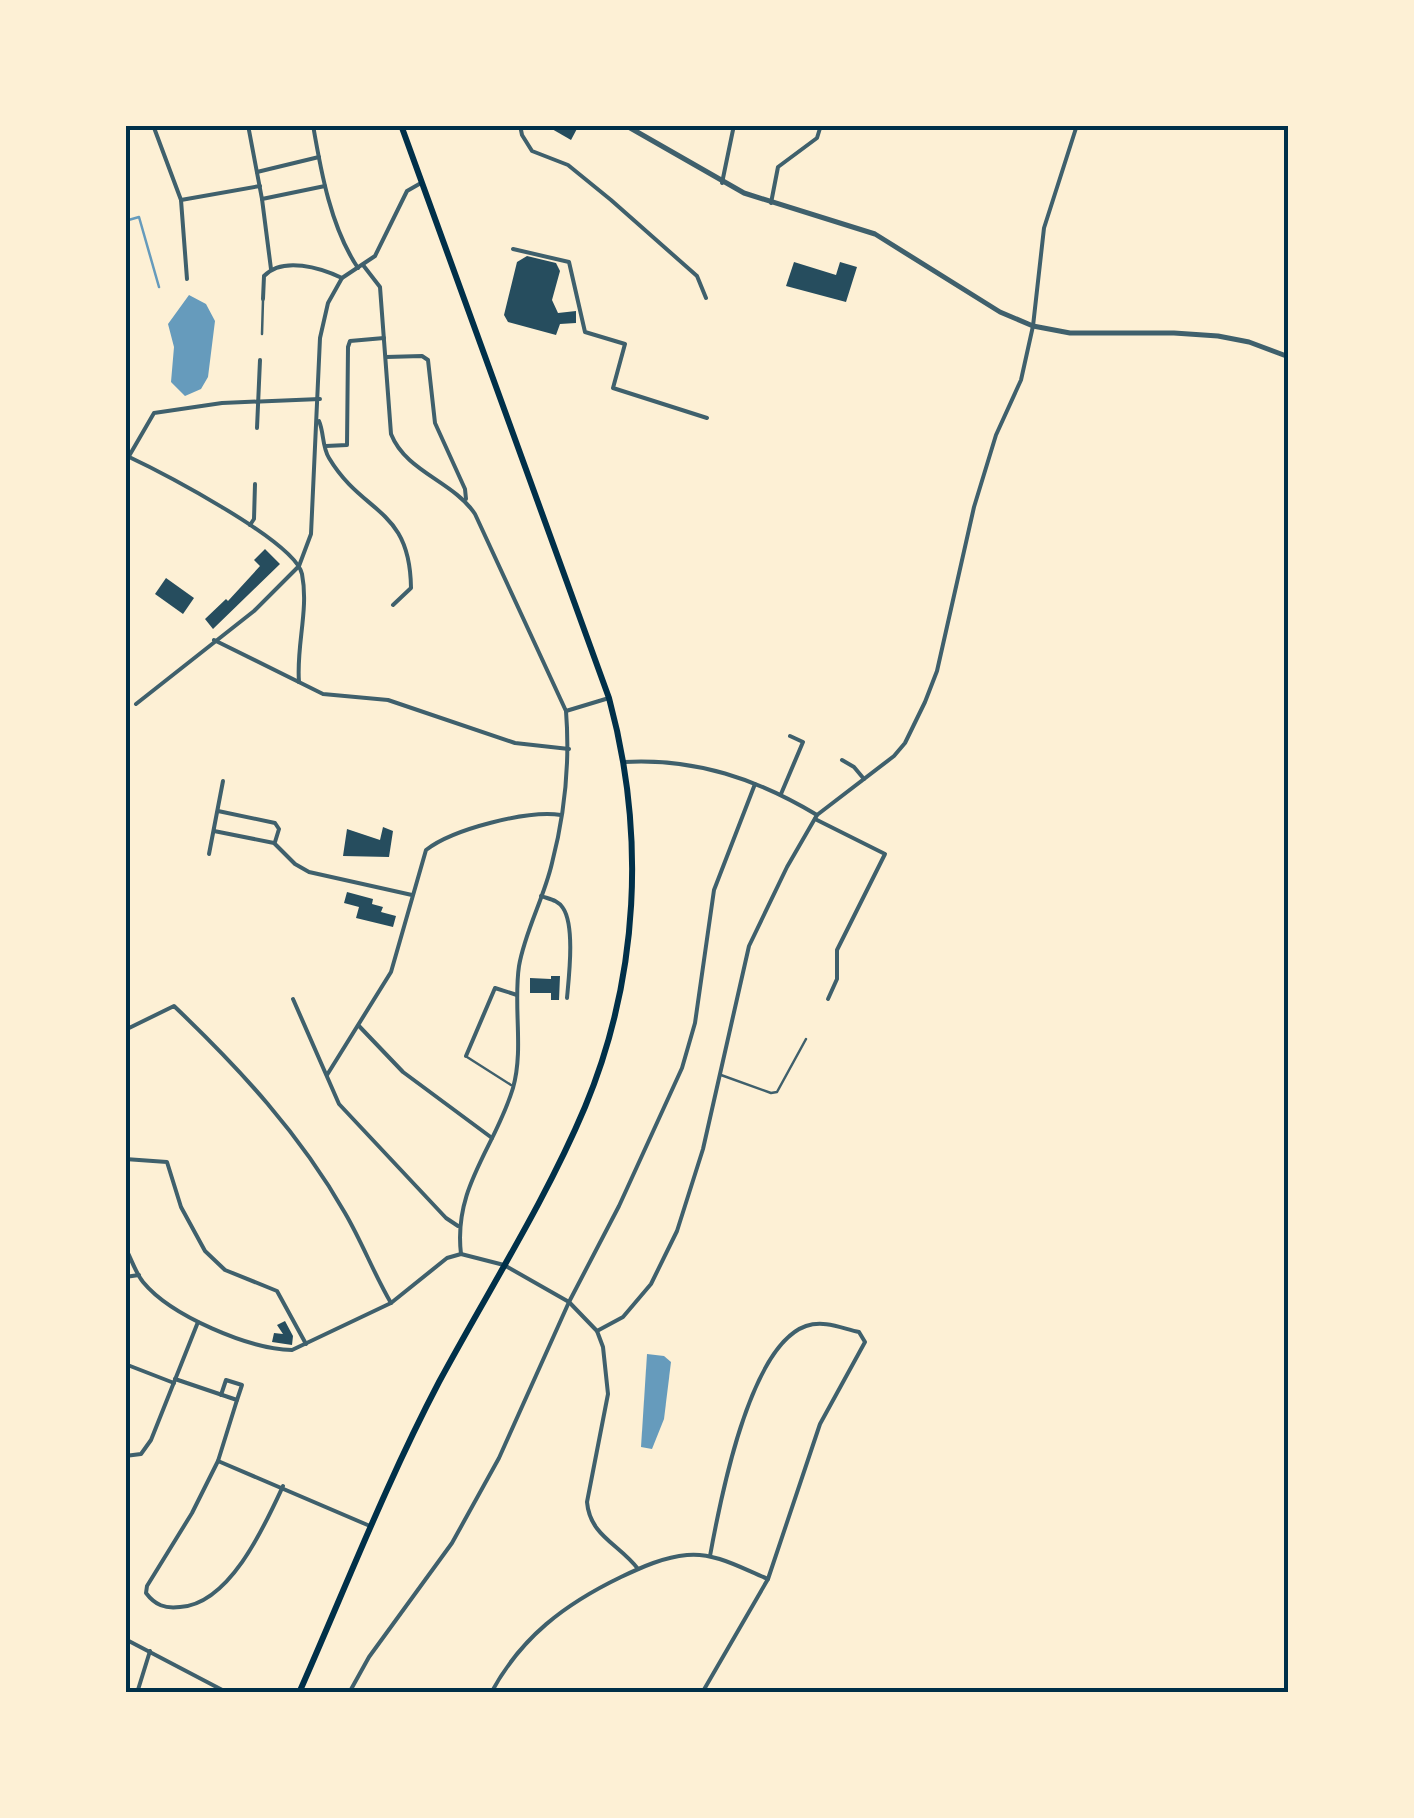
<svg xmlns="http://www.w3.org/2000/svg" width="1414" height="1818" font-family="'Asap Condensed',sans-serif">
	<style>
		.water { fill: #669bbc }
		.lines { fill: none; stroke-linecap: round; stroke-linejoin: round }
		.stream { stroke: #669bbc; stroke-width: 2.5 }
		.building { fill: #264d5e }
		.service { stroke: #3f606c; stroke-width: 2.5 }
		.minor { stroke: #3f606c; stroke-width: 4 }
		.tertiary { stroke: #3f606c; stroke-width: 5 }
		.primary { stroke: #003049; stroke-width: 6 }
		.neatline { fill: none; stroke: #003049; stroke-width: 4 }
	</style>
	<rect width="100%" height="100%" fill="#fdf0d5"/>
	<!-- water -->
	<g class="water">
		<polygon points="189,295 206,304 215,321 208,377 201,389 185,396 171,382 174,347 168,324"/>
		<polygon points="647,1354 664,1356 671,1362 664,1419 652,1449 641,1447"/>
	</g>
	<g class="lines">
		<!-- stream -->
		<polyline class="stream" points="125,221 139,217 159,287"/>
	</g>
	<!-- building -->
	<g class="building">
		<polygon points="545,125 579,125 571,140"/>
		<polygon points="527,256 556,263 560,271 552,300 558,313 576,311 576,323 560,324 556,335 508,322 504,315 517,262"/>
		<polygon points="794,262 836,275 840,262 857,267 846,302 786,286"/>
		<polygon points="265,549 280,564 213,629 205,619 226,599 228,601 260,566 254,560"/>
		<polygon points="166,578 194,598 183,614 155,594"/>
		<polygon points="383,827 393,831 389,857 343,856 347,829 380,840"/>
		<polygon points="347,892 373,899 372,904 383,907 381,912 396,916 393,927 356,918 359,907 344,903"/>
		<polygon points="551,976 560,976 559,1000 551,1000 551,993 530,993 530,978 551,979"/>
		<polygon points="285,1321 293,1336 292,1345 272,1342 274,1333 283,1334 277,1325"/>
	</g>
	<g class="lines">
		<!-- service -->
		<g class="service">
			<polyline points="262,334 263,300"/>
			<polyline points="467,1057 511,1085"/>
			<polyline points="721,1075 771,1093 777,1092 806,1039"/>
		</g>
		<!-- minor -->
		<g class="minor">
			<polyline points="153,125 181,200 187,279"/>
			<polyline points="248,125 262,199 271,269"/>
			<path d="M313,125C321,172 331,228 358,268"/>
			<polyline points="520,125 522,135 532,151 568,165 611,200 697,276 706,298"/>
			<polyline points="257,172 319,157"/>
			<polyline points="722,183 734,125"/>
			<polyline points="262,199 325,186"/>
			<polyline points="181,200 260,186"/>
			<polyline points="771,203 778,167 817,138 821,125"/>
			<polyline points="513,249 569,262 585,332 625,344 613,388 707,418"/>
			<path d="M363,265L380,287L391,434C406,472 453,481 475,514L566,711L609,698"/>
			<path d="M263,299L264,276C283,256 321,268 342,278"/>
			<polyline points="386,357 422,356 428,360 435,423 465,489 466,499"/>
			<path d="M319,421C324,432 322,447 329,458C363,515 410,507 411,588L393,605"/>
			<polyline points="257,428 260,360"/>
			<polyline points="326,446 347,445 348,347 350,341 384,338"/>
			<path d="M125,455C159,471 295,541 302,574C309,610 296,646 299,682"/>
			<polyline points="125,463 154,413 222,403 320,399"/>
			<polyline points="250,525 254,519 255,484"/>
			<polyline points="214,640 323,694 388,700 515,743 569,749"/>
			<polyline points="136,704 254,611 299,566 311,534 320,338 328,303 342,278 375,256 407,191 421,183"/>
			<polyline points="842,760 854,767 864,779"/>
			<path d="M624,762C696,758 757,779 817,815"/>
			<polyline points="781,794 803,742 790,736"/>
			<polyline points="218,811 275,823 279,829 275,842"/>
			<polyline points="815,819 885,854 837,950 837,979 828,999"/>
			<polyline points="214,831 274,843 295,864 309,872 412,895"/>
			<polyline points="209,854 223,781"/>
			<path d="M541,896C549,899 558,900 563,908C575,926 569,976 567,998"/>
			<polyline points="293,999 339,1104 446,1218 458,1226"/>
			<polyline points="359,1026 403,1072 492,1138"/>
			<path d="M125,1030L174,1006C240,1069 300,1134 345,1213C362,1242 374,1274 391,1303"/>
			<polyline points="466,1056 495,988 517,995"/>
			<path d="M327,1075L391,972L426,850C453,829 527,810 561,815"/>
			<polyline points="125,1159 167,1162 181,1207 205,1251 225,1270 277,1291 306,1344"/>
			<path d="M125,1247C131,1258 135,1272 143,1282C171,1316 249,1349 292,1350L391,1303L447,1258L461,1254L504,1265L569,1302L597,1331L603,1347L608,1394L587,1502C590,1536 619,1544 638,1569"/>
			<path d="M461,1254C453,1187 495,1148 513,1088C524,1049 513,1006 519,966C525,931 544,898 552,863C565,813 570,762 566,711"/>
			<polyline points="125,1277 139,1275"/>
			<polyline points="597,1331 623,1317 651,1284 677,1231 703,1149 749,946 787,867 817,815 894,756 905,743 925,702 937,671 974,507 996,435 1021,380 1033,326 1044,228 1077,125"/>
			<polyline points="125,1364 174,1383"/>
			<path d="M175,1379L237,1400L218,1461L192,1513L147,1586L146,1593C155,1605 165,1609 180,1607C230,1604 265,1525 283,1486"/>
			<polyline points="221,1395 226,1380 242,1385 237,1400"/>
			<polyline points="125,1456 141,1454 151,1440 198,1322"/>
			<polyline points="218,1461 370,1526"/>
			<polyline points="125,1639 228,1693"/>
			<polyline points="137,1693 150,1651"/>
			<polyline points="349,1693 369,1657 452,1543 499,1458 569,1302 619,1206 682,1068 695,1023 714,890 755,784"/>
			<path d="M491,1693C521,1637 565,1604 621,1577C642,1567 664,1557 687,1555C715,1552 743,1569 768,1579"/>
			<path d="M702,1693L768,1579L820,1424L865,1342L859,1332C841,1328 824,1320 806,1326C749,1346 720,1501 710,1556"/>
		</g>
		<!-- tertiary -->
		<polyline class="tertiary" points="625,125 744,193 875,234 1000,312 1033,326 1070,333 1174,333 1218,336 1249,342 1289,357"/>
		<!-- primary -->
		<path class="primary" d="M299,1693C345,1589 386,1483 439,1382C488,1291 545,1202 585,1107C639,977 646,834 609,698L401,125"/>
	</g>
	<!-- border -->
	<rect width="1414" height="1818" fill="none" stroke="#fdf0d5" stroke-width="255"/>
	<rect x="128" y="128" width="1158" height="1562" class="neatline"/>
</svg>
